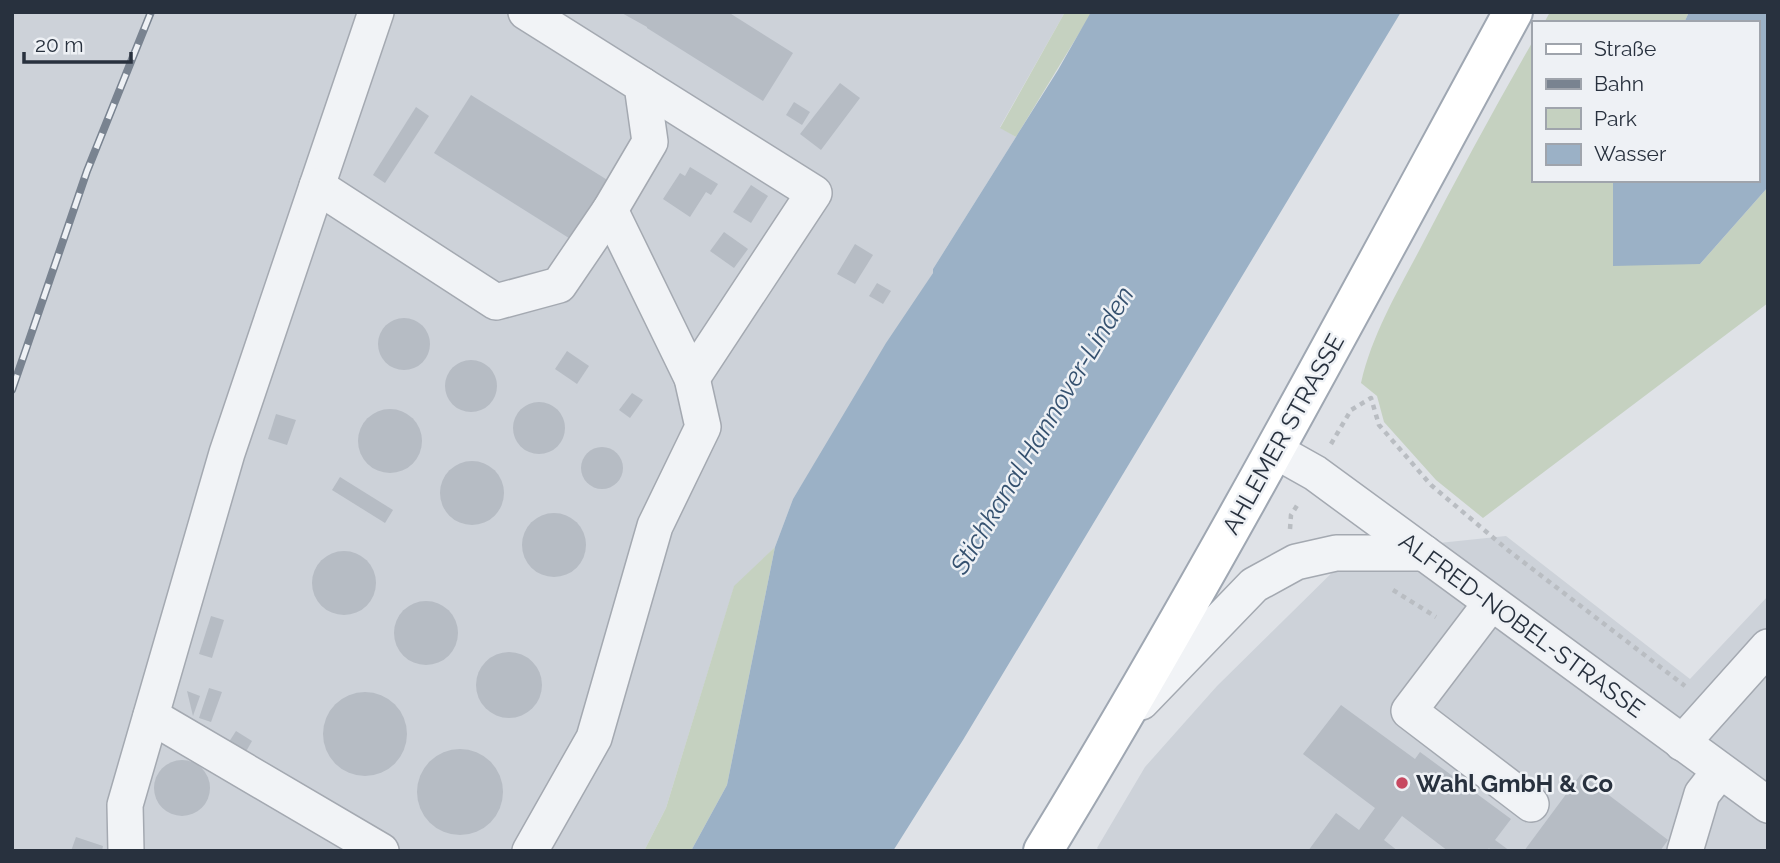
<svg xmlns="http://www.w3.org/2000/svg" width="1780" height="863" font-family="Raleway,sans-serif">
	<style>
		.built { fill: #cdd2d9 }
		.green { fill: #c5d1c0 }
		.water { fill: #9bb1c6 }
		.building { fill: #b6bcc4 }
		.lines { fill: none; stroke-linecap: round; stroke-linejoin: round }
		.minor-casing { stroke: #a4a9b1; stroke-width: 38 }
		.major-casing { stroke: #9fa7b2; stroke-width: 42 }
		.path { stroke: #b9bdc2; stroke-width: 4.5; stroke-dasharray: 5 5; stroke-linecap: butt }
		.minor { stroke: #f1f3f6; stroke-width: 35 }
		.major { stroke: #fff; stroke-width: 38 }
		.rail-casing { stroke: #798390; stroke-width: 8 }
		.rail { stroke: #eef1f5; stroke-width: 5; stroke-dasharray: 16; stroke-linecap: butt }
		.poi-dot { fill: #c74961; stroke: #eef1f5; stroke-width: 2.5 }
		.labels { text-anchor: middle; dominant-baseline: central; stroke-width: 5; stroke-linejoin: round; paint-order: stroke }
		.street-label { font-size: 24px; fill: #28313e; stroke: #eef1f5 }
		.poi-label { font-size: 24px; font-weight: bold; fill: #28313e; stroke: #eef1f5; text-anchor: start }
		.water-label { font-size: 26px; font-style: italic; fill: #35516f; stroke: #eef1f5 }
	</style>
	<rect width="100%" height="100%" fill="#dfe2e7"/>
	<!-- built -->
	<g class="built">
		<polygon points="12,12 1065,12 1000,127 1016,137 933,269 933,273 793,499 775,547 734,587 666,808 644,851 12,851"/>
		<polygon points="1506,536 1690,679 1768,596 1768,851 1100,851 1097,848 1145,767 1217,686 1353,552"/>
	</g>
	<!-- green -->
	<g class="green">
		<polygon points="1065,12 1092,12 1016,137 1000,128"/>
		<polygon points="1550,12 1689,12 1684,23 1544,23"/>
		<path d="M1533,41V180H1613L1612,182L1700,264L1768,187V303L1483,518L1436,480L1384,422L1377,396L1361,383C1372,334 1398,291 1421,247C1457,177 1494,109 1533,41Z"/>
		<polygon points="775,547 727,785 691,851 644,851 666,808 734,586"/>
	</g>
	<!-- water -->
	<g class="water">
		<polygon points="1091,12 1401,12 963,740 893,851 691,851 727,785 775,547 793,499 886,343 933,273 933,269 1058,70"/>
		<polygon points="1689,12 1768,12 1768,187 1700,264 1613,266 1613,180 1757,180 1757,23 1684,23"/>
	</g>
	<!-- building -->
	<g class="building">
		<polygon points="620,12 728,12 793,53 763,101 647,28 647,27"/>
		<polygon points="840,83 860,98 821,150 800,134"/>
		<polygon points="471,95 617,186 580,245 434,153"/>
		<polygon points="794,102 810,112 802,125 786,115"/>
		<polygon points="416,107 429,116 385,183 373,175"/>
		<polygon points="690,167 718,184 711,195 706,192 690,217 663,199 680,173 685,176"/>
		<polygon points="751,185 768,196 751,223 733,212"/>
		<polygon points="724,232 748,249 734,268 710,251"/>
		<polygon points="855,244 873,255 855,284 837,274"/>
		<polygon points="877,283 891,291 883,304 869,296"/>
		<circle cx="404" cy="344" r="26"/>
		<polygon points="567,351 589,366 577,384 555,369"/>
		<circle cx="471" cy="386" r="26"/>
		<polygon points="632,393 643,400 630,418 619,410"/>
		<circle cx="539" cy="428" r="26"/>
		<circle cx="390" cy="441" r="32"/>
		<polygon points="276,414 296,420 287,445 268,439"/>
		<circle cx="602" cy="468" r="21"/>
		<circle cx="472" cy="493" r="32"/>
		<polygon points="340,477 393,510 385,523 332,490"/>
		<circle cx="554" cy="545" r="32"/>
		<circle cx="344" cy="583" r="32"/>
		<circle cx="426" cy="633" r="32"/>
		<polygon points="211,616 224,620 212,658 199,654"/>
		<circle cx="509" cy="685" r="33"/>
		<polygon points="209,688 222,692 211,722 199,718"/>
		<polygon points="187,691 200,696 193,716"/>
		<circle cx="365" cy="734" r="42"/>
		<polygon points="1341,705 1415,759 1420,752 1511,819 1495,840 1510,851 1491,851 1489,848 1487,851 1448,851 1402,816 1384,840 1398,851 1308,851 1336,813 1359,830 1375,808 1303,754"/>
		<polygon points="236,731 252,741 244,755 227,745"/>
		<circle cx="460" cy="792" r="43"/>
		<circle cx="182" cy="788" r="28"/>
		<polygon points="1581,774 1668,840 1660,851 1524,851"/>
		<polygon points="76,837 103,846 102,851 71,851"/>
	</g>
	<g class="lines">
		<!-- minor casing -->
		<g class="minor-casing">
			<g id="minor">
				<polyline points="376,12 317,186 496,302 559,285 610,210 650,142 642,85 526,12"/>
				<polyline points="642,85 814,193 692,378"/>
				<polyline points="1274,450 1315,473 1768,805"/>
				<polyline points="1491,603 1409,711 1531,804"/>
				<polyline points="1141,702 1254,585 1296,562 1336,553 1424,553"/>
				<polyline points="151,716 381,851"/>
				<polyline points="1682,743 1768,647"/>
				<polyline points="126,851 125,805 227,453 317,186"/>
				<polyline points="530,851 594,738 655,526 703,427 692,378 610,210"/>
				<polyline points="1685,851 1702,794 1720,771"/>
			</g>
		</g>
		<!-- major casing -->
		<g class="major-casing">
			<path id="major" d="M1043,851C1210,577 1360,293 1513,12"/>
		</g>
		<!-- path -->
		<g class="path">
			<polyline points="1331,444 1351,410 1371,398 1379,425 1431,485 1509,551 1685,686"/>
			<polyline points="1290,529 1291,515 1298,504"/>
			<polyline points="1393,590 1436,617"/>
		</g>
		<!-- minor -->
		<use href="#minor" class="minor"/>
		<!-- major -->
		<use href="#major" class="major"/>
		<!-- rail casing -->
		<g class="rail-casing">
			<polyline id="rail" points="12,390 87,171 151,12"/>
		</g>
		<!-- rail -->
		<use href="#rail" class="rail"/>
	</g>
	<!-- markers -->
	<circle class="poi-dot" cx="1402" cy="783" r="7"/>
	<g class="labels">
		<!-- street labels -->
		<g class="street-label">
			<text transform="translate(1283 434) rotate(-61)">AHLEMER STRASSE</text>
			<text transform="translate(1522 625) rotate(36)">ALFRED-NOBEL-STRASSE</text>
		</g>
		<!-- poi labels -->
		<g class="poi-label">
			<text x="1416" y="783">Wahl GmbH &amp; Co</text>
		</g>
		<!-- water labels -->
		<g class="water-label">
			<text transform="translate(1042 430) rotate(-59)">Stichkanal Hannover-Linden</text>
		</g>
	</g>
	<!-- border -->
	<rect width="1780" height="863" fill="none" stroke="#28313e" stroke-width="28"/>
	<!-- legend -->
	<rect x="1532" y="21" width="228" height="161" fill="#eef1f5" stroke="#9fa4ac" stroke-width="2"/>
	<rect x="1546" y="44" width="35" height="10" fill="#ffffff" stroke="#9fa4ac" stroke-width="2"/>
	<text x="1594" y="56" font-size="21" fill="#28313e">Straße</text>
	<rect x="1546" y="79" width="35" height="10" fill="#798390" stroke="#9fa4ac" stroke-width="2"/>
	<text x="1594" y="91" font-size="21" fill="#28313e">Bahn</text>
	<rect x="1546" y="108" width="35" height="21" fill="#c5d1c0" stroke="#9fa4ac" stroke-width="2"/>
	<text x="1594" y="126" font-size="21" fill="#28313e">Park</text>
	<rect x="1546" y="144" width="35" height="21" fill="#9bb1c6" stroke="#9fa4ac" stroke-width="2"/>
	<text x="1594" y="161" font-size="21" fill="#28313e">Wasser</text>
	<!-- scale -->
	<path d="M24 52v10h107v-10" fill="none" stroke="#28313e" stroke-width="3.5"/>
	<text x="35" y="52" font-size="21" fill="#28313e" stroke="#eef1f5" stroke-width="5" paint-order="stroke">20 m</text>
</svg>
